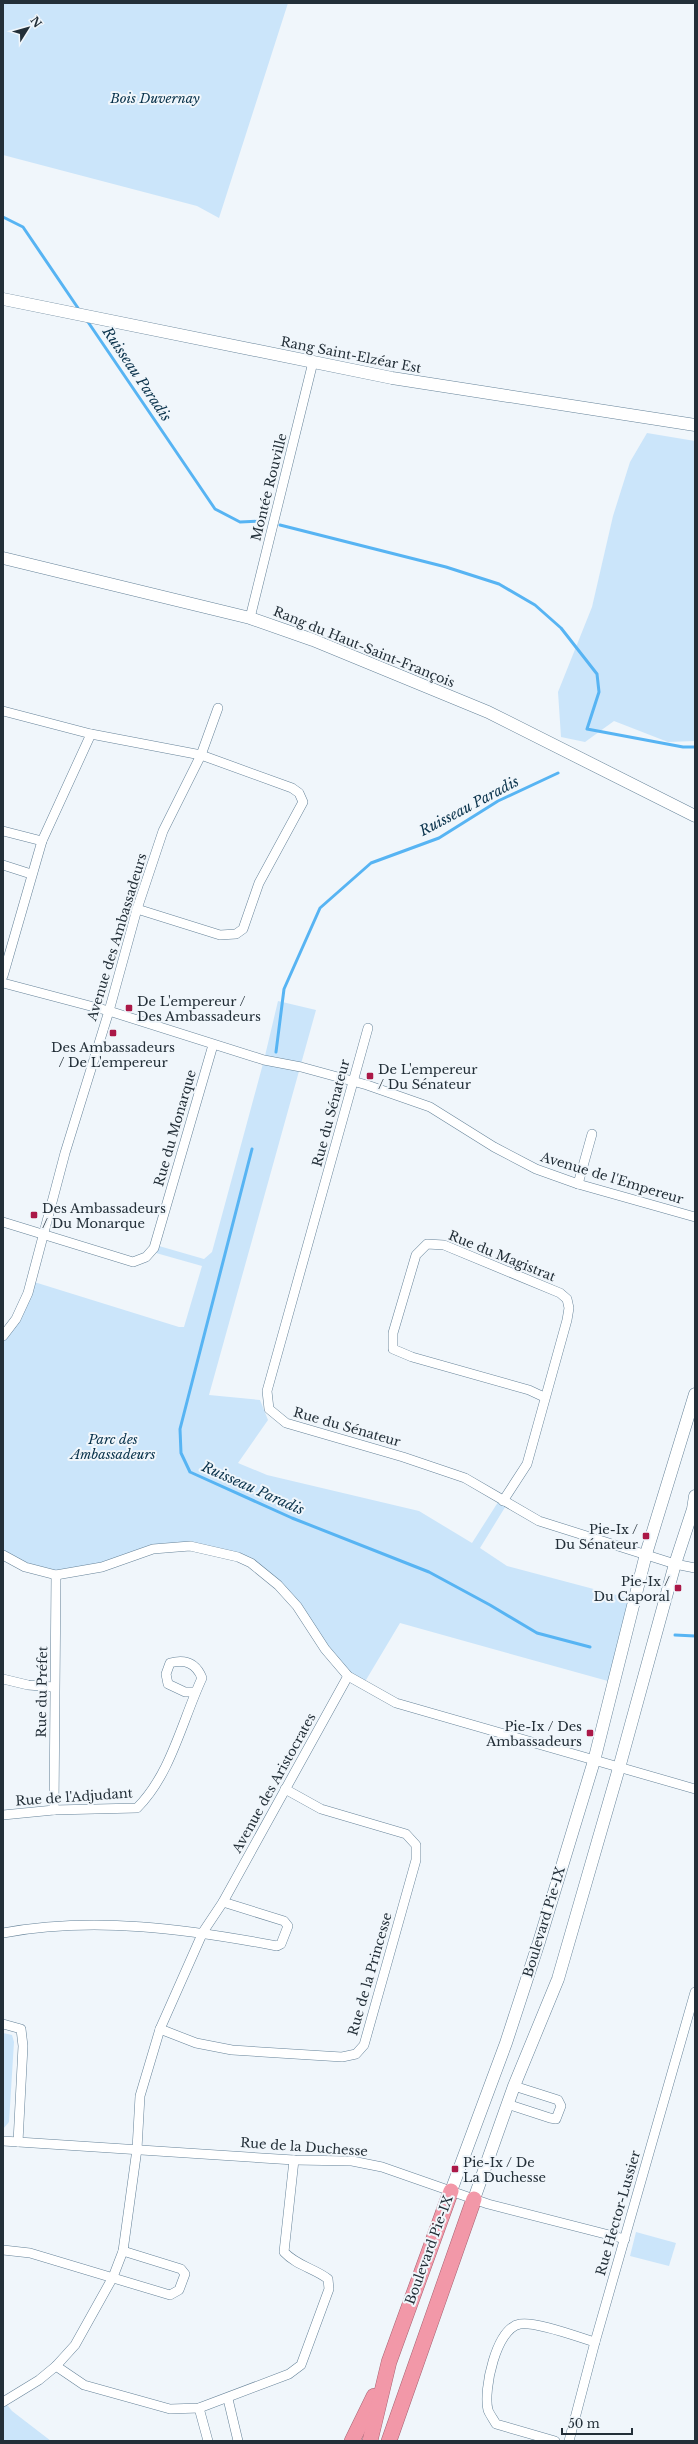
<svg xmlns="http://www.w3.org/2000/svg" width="698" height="2444" font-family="'Libre Baskerville',serif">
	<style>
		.green { fill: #cbe5fa }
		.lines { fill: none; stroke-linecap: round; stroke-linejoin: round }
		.stream { stroke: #57b4f3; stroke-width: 3 }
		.minor-casing { stroke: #668399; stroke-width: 10 }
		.tertiary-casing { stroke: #668399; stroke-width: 13 }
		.trunk-casing { stroke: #a76272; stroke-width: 16 }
		.minor { stroke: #fff; stroke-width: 9 }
		.tertiary { stroke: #fff; stroke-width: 12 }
		.trunk { stroke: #f298a8; stroke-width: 15 }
		.poi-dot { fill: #ab1847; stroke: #f0f6fb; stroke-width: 1.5 }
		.labels { text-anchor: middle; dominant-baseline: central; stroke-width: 4; stroke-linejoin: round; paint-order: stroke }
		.park-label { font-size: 13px; font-style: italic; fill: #063049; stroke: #f0f6fb }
		.street-label { font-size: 13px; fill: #232f38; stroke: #f0f6fb }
		.poi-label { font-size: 13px; fill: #232f38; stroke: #f0f6fb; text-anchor: start }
		.water-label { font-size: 14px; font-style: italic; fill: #0c344d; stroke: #f0f6fb }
	</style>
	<rect width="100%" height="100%" fill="#f0f6fb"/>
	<!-- green -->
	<g class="green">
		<polygon points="3,3 288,3 219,218 197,206 3,155"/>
		<polygon points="647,433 695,441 695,741 668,742 614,721 585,742 561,737 558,692 592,607 613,516 630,462"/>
		<polygon points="278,1001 316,1010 209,1395 260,1400 268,1420 238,1463 267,1475 419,1511 472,1543 500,1499 507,1504 480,1548 507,1566 635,1600 615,1683 400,1623 363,1685 348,1676 297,1606 251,1563 190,1546 150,1550 56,1575 3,1555 3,1336 31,1281 179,1327 184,1327 202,1266 156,1253 159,1246 204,1259 212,1252 264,1060"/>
		<polygon points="3,2033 12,2035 14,2042 9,2122 3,2129"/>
		<polygon points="636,2232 676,2243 669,2266 630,2256"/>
		<polygon points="4,2401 12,2411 51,2441 3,2441"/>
	</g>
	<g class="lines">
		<!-- stream -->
		<g class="stream">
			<polyline points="3,217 23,227 80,311"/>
			<polyline points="86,319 215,509 240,522 264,521"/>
			<polyline points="280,525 446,567 499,584 535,605 561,628 597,674 599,692 587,729 683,747 695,747"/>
			<polyline points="276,1052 284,989 320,908 371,863 439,838 498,801 558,773"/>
			<polyline points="252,1149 180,1429 181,1453 190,1472 292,1518 429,1572 490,1605 537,1633 590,1647"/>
			<polyline points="675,1635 695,1636"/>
		</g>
		<!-- minor casing -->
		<g class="minor-casing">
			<g id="minor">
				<polyline points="250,618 313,362"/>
				<polyline points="3,711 91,734 201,755 292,788 299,793 303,802 259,883 243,929 236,934 220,935 137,909"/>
				<polyline points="3,831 42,841"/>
				<polyline points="3,865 31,874"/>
				<polyline points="3,976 42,841 91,734"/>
				<polyline points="3,983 109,1011 264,1060 301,1067 367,1085 430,1107 494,1147 536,1169 578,1184 695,1217"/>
				<polyline points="368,1028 267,1391 269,1409 286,1423 403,1457 465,1478 539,1521 675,1564 695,1568"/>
				<polyline points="578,1184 592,1134"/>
				<polyline points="3,1222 133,1262 146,1257 154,1248 213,1045"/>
				<polyline points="3,1336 16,1319 28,1293 65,1153 109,1011 137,909 163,831 201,755 218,708"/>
				<polyline points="503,1501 527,1464 567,1320 569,1308 567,1299 560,1293 444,1245 427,1244 416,1255 393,1333 393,1349 412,1357 529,1390 544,1397"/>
				<polyline points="3,1555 25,1567 56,1575 102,1567 153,1549 190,1546 238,1557 251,1563 278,1585 297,1606 325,1649 348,1676 396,1703 695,1789"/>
				<polyline points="3,1679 28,1685 54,1687"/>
				<polyline points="54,1810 56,1575"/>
				<path d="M3,1815L54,1810L137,1808C171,1774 182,1721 202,1678C196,1663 185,1659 170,1663L166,1674L168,1684L185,1692H195"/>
				<path d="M3,1933C94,1916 187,1929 277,1946L281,1944L288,1926L284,1921L223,1902"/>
				<polyline points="3,2024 21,2029 23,2046 18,2142"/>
				<polyline points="160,2029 196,2043 232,2050 342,2057 356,2054 364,2045 416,1860 416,1845 406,1834 321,1809 285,1789"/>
				<polyline points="507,2104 550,2118 556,2119 561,2106 558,2100 514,2086"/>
				<polyline points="3,2141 294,2160 352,2161 382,2167 488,2204 625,2239"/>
				<polyline points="3,2250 30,2253 170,2295 179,2290 185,2274 181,2269 123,2251"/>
				<path d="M56,2366L84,2385L170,2409L199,2408L289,2374L301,2365L329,2289L328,2279C314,2268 297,2266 284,2252L294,2160"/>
				<polyline points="228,2399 238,2441"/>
				<polyline points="3,2402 39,2380 56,2366 75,2345 113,2277 123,2251 137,2149 140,2096 160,2029 203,1932 223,1902 348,1676"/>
				<polyline points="199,2408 208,2441"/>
				<path d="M555,2441L496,2424C494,2420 490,2415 488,2410C483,2390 496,2328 520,2324C536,2321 578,2337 595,2342"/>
				<polyline points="569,2441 595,2342 695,1992"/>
			</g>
		</g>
		<!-- tertiary casing -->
		<g class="tertiary-casing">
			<g id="tertiary">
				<polyline points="3,299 392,378 695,425"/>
				<polyline points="3,558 250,618 313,640 488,712 695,816"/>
				<polyline points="451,2191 506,2043 539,1942 594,1761 646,1554 695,1394"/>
				<polyline points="474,2199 514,2086 558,1979 619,1768 675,1564 693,1509 695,1496"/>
			</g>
		</g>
		<!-- trunk casing -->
		<g class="trunk-casing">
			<g id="trunk">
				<polyline points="352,2441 374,2396"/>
				<polyline points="370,2441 389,2362 451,2191"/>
				<polyline points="389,2441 474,2199"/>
			</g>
		</g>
		<!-- minor -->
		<use href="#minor" class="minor"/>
		<!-- tertiary -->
		<use href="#tertiary" class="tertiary"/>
		<!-- trunk -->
		<use href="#trunk" class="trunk"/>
	</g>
	<!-- markers -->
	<g class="poi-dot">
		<rect x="125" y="1004" width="8" height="8" rx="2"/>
		<rect x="109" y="1029" width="8" height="8" rx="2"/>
		<rect x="366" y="1072" width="8" height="8" rx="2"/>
		<rect x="30" y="1211" width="8" height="8" rx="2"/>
		<rect x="642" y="1532" width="8" height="8" rx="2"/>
		<rect x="674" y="1584" width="8" height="8" rx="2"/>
		<rect x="586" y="1729" width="8" height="8" rx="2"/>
		<rect x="451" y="2165" width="8" height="8" rx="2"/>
	</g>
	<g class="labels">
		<!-- park labels -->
		<g class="park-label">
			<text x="155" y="98">Bois Duvernay</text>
			<text x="113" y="1439">Parc des<tspan x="113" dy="15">Ambassadeurs</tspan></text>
		</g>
		<!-- street labels -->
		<g class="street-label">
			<text transform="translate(351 355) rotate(11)">Rang Saint-Elzéar Est</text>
			<text transform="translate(269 487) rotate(-76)">Montée Rouville</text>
			<text transform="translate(364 647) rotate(22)">Rang du Haut-Saint-François</text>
			<text transform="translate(117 937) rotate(-73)">Avenue des Ambassadeurs</text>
			<text transform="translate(331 1113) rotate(-75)">Rue du Sénateur</text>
			<text transform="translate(175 1128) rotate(-74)">Rue du Monarque</text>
			<text transform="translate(612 1178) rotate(17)">Avenue de l'Empereur</text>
			<text transform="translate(502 1256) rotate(22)">Rue du Magistrat</text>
			<text transform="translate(347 1427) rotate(16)">Rue du Sénateur</text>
			<text transform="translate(42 1692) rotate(-89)">Rue du Préfet</text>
			<text transform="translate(274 1783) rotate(-61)">Avenue des Aristocrates</text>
			<text transform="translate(74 1797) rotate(-4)">Rue de l'Adjudant</text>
			<text transform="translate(544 1922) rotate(-73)">Boulevard Pie-IX</text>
			<text transform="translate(370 1974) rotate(-74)">Rue de la Princesse</text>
			<text transform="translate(304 2147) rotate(4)">Rue de la Duchesse</text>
			<text transform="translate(618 2213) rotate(-74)">Rue Hector-Lussier</text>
			<text transform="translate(429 2250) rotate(-70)">Boulevard Pie-IX</text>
		</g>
		<!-- poi labels -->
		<g class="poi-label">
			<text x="137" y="1001">De L'empereur /<tspan x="137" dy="15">Des Ambassadeurs</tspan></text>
			<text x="113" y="1047" text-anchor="middle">Des Ambassadeurs<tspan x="113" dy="15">/ De L'empereur</tspan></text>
			<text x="378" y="1069">De L'empereur<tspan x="378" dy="15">/ Du Sénateur</tspan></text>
			<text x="42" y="1208">Des Ambassadeurs<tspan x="42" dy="15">/ Du Monarque</tspan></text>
			<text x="638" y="1529" text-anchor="end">Pie-Ix /<tspan x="638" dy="15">Du Sénateur</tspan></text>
			<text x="670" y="1581" text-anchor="end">Pie-Ix /<tspan x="670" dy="15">Du Caporal</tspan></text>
			<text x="582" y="1726" text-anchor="end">Pie-Ix / Des<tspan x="582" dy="15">Ambassadeurs</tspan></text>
			<text x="463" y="2162">Pie-Ix / De<tspan x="463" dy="15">La Duchesse</tspan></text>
		</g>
		<!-- water labels -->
		<g class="water-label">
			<text transform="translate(137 374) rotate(56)">Ruisseau Paradis</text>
			<text transform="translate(469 806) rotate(-28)">Ruisseau Paradis</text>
			<text transform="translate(253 1488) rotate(24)">Ruisseau Paradis</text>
		</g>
	</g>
	<!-- border -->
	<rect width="698" height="2444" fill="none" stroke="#232f38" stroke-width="8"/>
	<!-- north arrow -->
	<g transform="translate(28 28) rotate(53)" stroke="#f0f6fb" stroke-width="3" paint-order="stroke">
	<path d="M0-3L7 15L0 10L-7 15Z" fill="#232f38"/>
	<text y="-6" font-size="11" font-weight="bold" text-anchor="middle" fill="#232f38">N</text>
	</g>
	<!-- scale -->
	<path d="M562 2428v6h70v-6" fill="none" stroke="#232f38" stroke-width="2"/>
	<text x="568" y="2428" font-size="12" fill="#232f38" stroke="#f0f6fb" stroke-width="3" paint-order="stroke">50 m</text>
</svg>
